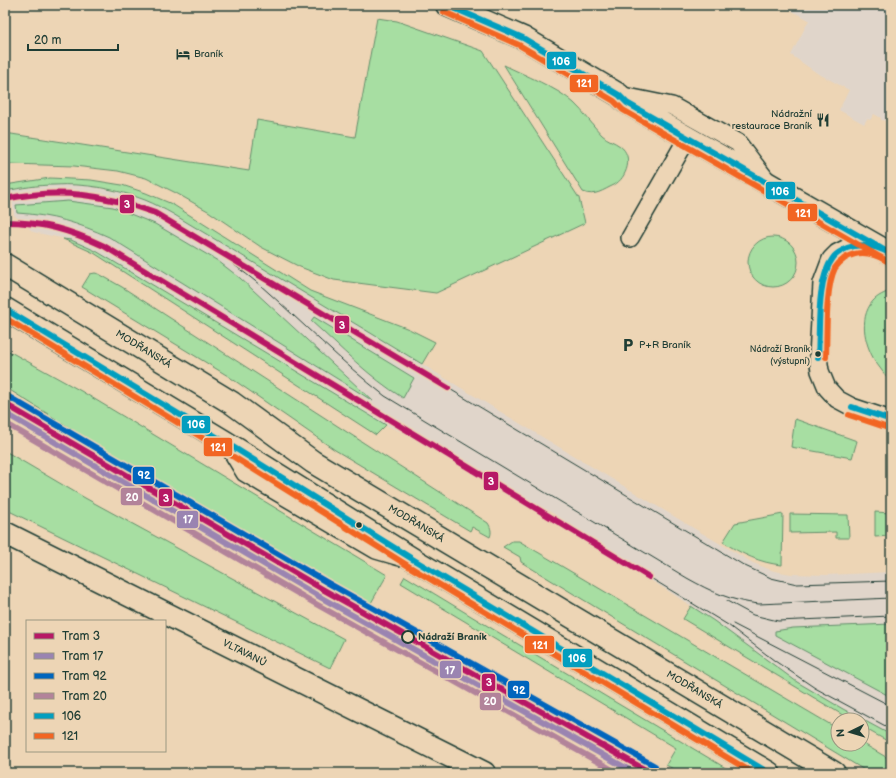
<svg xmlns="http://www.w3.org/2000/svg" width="896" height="778" font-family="'Balsamiq Sans',sans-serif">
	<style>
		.built { fill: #e0d5ca }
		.grass { fill: #a7dea2; stroke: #638e6b }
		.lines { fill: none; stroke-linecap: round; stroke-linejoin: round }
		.lane-casing { stroke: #1f3d34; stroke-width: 20 }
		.street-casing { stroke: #1f3d34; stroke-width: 25 }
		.secondary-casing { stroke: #1f3d34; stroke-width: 25 }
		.lane { stroke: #edd5b5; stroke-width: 17 }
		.street { stroke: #edd5b5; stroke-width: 22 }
		.secondary { stroke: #edd5b5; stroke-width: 22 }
		.tram { stroke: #1f3d34; stroke-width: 1 }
		.bus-1-casing { stroke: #edd5b5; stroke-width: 9 }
		.bus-2-casing { stroke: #edd5b5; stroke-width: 9 }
		.bus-1 { stroke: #039ebf; stroke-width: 6 }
		.bus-2 { stroke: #f26522; stroke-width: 6 }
		.tram-1-casing { stroke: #edd5b5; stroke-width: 9 }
		.tram-2-casing { stroke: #edd5b5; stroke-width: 9 }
		.tram-3-casing { stroke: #edd5b5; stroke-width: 9 }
		.tram-4-casing { stroke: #edd5b5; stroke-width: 9 }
		.tram-1 { stroke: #b71965; stroke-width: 6 }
		.tram-2 { stroke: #9a84b1; stroke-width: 6 }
		.tram-3 { stroke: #0065bd; stroke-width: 6 }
		.tram-4 { stroke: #b2839a; stroke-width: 6 }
		.bus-dot { fill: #1f3d34; stroke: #edd5b5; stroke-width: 1.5 }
		.stop-dot { fill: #edd5b5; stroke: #1f3d34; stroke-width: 2 }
		.labels { text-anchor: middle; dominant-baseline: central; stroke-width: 4; stroke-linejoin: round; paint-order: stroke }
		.bus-label { font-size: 9px; fill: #1f3d34; stroke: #edd5b5; text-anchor: end }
		.poi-label { font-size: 10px; fill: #1f3d34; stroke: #edd5b5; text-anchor: start }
		.street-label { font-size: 10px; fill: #1f3d34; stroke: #edd5b5 }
		.stop-label { font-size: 10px; font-weight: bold; fill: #1f3d34; stroke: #edd5b5; text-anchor: start }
		.line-badge { stroke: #edd5b5; stroke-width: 1.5 }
		.badge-label { font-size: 11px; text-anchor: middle; font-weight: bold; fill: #fff }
	</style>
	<rect width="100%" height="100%" fill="#edd5b5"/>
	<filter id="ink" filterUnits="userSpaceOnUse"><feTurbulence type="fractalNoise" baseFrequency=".025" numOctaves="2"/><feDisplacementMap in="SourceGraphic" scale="8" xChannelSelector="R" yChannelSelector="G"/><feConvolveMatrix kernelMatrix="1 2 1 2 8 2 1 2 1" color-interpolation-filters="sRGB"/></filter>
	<g filter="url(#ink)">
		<!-- built -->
		<g class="built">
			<polygon points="781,5 891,5 891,120 890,122 881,120 881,118 874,114 870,120 867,119 864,124 839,110 849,90 817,73 791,55 809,20"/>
			<polygon points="56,184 89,186 124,193 147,200 173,214 695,529 753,563 774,571 791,574 827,575 891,572 891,735 843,709 797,682 714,621 662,587 405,434 386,425 159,288 71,240 33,232 14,215 11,190"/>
		</g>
		<!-- grass -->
		<g class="grass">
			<polygon points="377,18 397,21 483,51 579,198 585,223 436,293 334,280 300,267 261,247 208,211 176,193 146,178 118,171 74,166 11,164 5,166 5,133 249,171 257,120 355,137"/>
			<path d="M504,65C524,75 558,88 574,103C584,112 592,125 602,135C607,140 615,142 620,146C634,156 627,178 614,185C603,190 595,197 583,192Z"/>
			<path d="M50,178L91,180L122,185L146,193L172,204L310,291L409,329L435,342L422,364L173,214C164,209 155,204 145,200C117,189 84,183 54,185C38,185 21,188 5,191V185Z"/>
			<path d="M68,201L113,207L155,224L218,261L240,278L373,401L109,237C78,223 52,215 17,213L16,205Z"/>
			<circle cx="773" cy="262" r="25"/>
			<polygon points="63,239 71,240 96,251 386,425 376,435 94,253"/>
			<path d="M95,273L99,274L122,287L488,523C491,528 492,532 490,537L472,527L470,531L335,450L228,376L82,287L90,274Z"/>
			<path d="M890,291H891V379C886,377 883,372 880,368C867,352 858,324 870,305C875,297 882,294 890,291Z"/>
			<path d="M314,317L414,378L403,398C369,377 341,348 311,321Z"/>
			<polygon points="5,349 81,391 387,575 371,603 175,494 5,387"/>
			<polygon points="795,419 857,441 852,458 791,447"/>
			<polygon points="5,451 85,498 344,639 330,668 5,509"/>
			<polygon points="875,512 891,513 891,536 875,537"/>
			<path d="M783,514L782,565C760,563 742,554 723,542L735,523Z"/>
			<polygon points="790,514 848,515 849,538 836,538 836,532 790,533"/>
			<polygon points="512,541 519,541 524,544 838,729 838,744 862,744 862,743 891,760 891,773 870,773 866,771 521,562 520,557 503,547"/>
			<polygon points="405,576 476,619 734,773 681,773 666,765 676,748 401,583"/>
			<polygon points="691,606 714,621 797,682 843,709 891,735 891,743 862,727 862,720 851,720 683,619"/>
			<polygon points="891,624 891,697 775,635 775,631 793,628"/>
		</g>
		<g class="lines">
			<!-- lane casing -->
			<g class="lane-casing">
				<g id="lane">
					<polyline points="623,96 672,106 738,143 767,181"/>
					<polyline points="630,238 688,137"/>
					<polyline points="876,246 868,245 851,246 837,253 831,259 822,283 818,357 820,371 827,388 837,399 852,407 891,420"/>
					<polyline points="228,445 245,473 376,550 400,557"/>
				</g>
			</g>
			<!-- street casing -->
			<g class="street-casing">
				<g id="street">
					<path id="s1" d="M5,533L484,773"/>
				</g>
			</g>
			<!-- secondary casing -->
			<g class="secondary-casing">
				<g id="secondary">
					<polyline points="447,5 523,38 619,95 627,103 891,254"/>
					<path id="s2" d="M5,265L232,403L313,462L834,773"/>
					<polyline points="5,309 225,442 414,560 769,773"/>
				</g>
			</g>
			<!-- lane -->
			<use href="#lane" class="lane"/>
			<!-- street -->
			<use href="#street" class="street"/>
			<!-- secondary -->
			<use href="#secondary" class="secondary"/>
			<!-- tram -->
			<g class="tram">
				<path d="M204,243C223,257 242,270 260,285C302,322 341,362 385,396L687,578C712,592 731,601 759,604L891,598"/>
				<polyline points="448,388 745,566 771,578 797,584 891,581"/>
				<polyline points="649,577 728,625 775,661 815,688 891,729"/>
				<polyline points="727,601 753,615 778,621 891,616"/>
				<polyline points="733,624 891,706"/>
			</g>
			<!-- bus-1 casing -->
			<g class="bus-1-casing">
				<g id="bus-1">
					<polyline points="447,5 523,38 619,95 627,103 891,254"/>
					<polyline points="5,309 225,442 414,560 769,773"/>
					<path d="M818,357C820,330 816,280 833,258C836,253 842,251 847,248C863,242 877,246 891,254"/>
					<polyline points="852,407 891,420"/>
				</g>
			</g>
			<!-- bus-2 casing -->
			<g class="bus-2-casing">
				<g id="bus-2">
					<polyline points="444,12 519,45 614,101 623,110 887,261"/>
					<polyline points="5,318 221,449 410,567 753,773"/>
					<path d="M826,357C827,334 825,288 835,268C840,261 846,256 855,254C866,251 877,255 887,261"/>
					<polyline points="849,415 888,428"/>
				</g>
			</g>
			<!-- bus-1 -->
			<use href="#bus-1" class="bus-1"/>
			<!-- bus-2 -->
			<use href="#bus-2" class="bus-2"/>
			<!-- tram-1 casing -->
			<g class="tram-1-casing">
				<g id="tram-1">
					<path d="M5,199C59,188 104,194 155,213L448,388"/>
					<path d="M5,222C42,222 70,230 104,246L649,577"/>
					<polyline points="5,404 324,590 651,773"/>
				</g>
			</g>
			<!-- tram-2 casing -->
			<g class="tram-2-casing">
				<polyline id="tram-2" points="5,413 320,597 635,773"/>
			</g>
			<!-- tram-3 casing -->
			<g class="tram-3-casing">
				<polyline id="tram-3" points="9,397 328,583 655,766"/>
			</g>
			<!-- tram-4 casing -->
			<g class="tram-4-casing">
				<polyline id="tram-4" points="5,423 316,604 618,773"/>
			</g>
			<!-- tram-1 -->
			<use href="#tram-1" class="tram-1"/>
			<!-- tram-2 -->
			<use href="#tram-2" class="tram-2"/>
			<!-- tram-3 -->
			<use href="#tram-3" class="tram-3"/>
			<!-- tram-4 -->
			<use href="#tram-4" class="tram-4"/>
		</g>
	</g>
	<!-- icons -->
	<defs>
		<g id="hotel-bare" transform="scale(1.08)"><path d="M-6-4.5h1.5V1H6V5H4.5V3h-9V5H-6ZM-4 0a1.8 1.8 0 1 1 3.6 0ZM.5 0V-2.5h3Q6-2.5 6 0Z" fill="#1f3d34" stroke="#edd5b5" stroke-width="2.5" paint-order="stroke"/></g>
		<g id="restaurant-bare" transform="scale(1.08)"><path d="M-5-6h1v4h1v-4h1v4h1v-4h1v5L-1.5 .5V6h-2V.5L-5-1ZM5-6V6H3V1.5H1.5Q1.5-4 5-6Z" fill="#1f3d34" stroke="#edd5b5" stroke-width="2.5" paint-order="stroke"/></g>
		<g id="parking-bare" transform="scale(1.08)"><path d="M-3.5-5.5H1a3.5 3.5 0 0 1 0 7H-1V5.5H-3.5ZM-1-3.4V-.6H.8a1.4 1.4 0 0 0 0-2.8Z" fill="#1f3d34" stroke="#edd5b5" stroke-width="2.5" paint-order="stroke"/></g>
	</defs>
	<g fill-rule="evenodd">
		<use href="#hotel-bare" x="183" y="54"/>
		<use href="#restaurant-bare" x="823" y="120"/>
		<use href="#parking-bare" x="628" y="345"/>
	</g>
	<!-- markers -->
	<g class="bus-dot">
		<circle cx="818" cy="354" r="3.5"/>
		<circle cx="359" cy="525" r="3.5"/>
	</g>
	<circle class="stop-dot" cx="408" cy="637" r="6"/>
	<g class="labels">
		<!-- bus labels -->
		<g class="bus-label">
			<text x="810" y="349">Nádraží Braník<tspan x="810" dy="12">(výstupní)</tspan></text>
		</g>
		<!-- poi labels -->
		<g class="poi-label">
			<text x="194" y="54">Braník</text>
			<text x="812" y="114" text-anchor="end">Nádražní<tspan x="812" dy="12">restaurace Braník</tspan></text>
			<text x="639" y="345">P+R Braník</text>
		</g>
		<!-- street labels -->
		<g class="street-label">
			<text stroke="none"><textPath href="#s2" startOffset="162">MODŘANSKÁ</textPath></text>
			<text stroke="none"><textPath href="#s2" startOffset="486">MODŘANSKÁ</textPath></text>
			<text stroke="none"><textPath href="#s1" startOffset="268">VLTAVANŮ</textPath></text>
			<text stroke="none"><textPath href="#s2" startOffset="810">MODŘANSKÁ</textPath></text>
		</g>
		<!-- stop labels -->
		<g class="stop-label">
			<text x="418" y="637">Nádraží Braník</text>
		</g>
	</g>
	<g class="line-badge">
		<rect x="546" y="51" width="31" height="19" rx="4" fill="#039ebf"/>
		<rect x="569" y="74" width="30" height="19" rx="4" fill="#f26522"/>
		<rect x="765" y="181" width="31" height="19" rx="4" fill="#039ebf"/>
		<rect x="119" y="194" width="16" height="20" rx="4" fill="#b71965"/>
		<rect x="787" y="203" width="31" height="19" rx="4" fill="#f26522"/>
		<rect x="334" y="315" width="16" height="19" rx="4" fill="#b71965"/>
		<rect x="181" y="415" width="30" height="19" rx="4" fill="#039ebf"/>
		<rect x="203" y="437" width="30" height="20" rx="4" fill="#f26522"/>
		<rect x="132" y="466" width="23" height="19" rx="4" fill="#0065bd"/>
		<rect x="483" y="471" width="16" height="20" rx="4" fill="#b71965"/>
		<rect x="120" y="487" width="23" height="19" rx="4" fill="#b2839a"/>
		<rect x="158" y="488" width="15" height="19" rx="4" fill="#b71965"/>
		<rect x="176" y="510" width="23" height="19" rx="4" fill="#9a84b1"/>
		<rect x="524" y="635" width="31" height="19" rx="4" fill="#f26522"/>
		<rect x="562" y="648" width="31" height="20" rx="4" fill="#039ebf"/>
		<rect x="439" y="660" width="23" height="19" rx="4" fill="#9a84b1"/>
		<rect x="481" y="673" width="15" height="19" rx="4" fill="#b71965"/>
		<rect x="507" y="680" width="23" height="19" rx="4" fill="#0065bd"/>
		<rect x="479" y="692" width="23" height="19" rx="4" fill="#b2839a"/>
	</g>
	<g class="badge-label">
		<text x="561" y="65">106</text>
		<text x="584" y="87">121</text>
		<text x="780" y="195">106</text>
		<text x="127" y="208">3</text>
		<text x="803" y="217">121</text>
		<text x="342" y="329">3</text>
		<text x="196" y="428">106</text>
		<text x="218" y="451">121</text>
		<text x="144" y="479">92</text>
		<text x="491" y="485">3</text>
		<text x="132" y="501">20</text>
		<text x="166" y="502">3</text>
		<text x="188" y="523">17</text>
		<text x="540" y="649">121</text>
		<text x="577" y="662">106</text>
		<text x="450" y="674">17</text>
		<text x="489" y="686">3</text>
		<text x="519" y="694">92</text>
		<text x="490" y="705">20</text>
	</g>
	<!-- margin -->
	<rect width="896" height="778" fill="none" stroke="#edd5b5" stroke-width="20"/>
	<rect x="10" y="10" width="876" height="758" fill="none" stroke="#1f3d34" stroke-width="1.5" filter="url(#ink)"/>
	<!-- legend -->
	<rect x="26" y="620" width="140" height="132" fill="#edd5b5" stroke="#9b9881"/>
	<rect x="34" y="633" width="20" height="6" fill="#b71965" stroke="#9b9881"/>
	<text x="62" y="640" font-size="12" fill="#1f3d34">Tram 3</text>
	<rect x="34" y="653" width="20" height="6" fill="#9a84b1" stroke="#9b9881"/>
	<text x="62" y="660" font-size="12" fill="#1f3d34">Tram 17</text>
	<rect x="34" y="673" width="20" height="6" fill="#0065bd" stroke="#9b9881"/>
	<text x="62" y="680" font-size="12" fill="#1f3d34">Tram 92</text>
	<rect x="34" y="693" width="20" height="6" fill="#b2839a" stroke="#9b9881"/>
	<text x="62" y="700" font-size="12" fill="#1f3d34">Tram 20</text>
	<rect x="34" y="713" width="20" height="6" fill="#039ebf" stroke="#9b9881"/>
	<text x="62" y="720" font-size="12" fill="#1f3d34">106</text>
	<rect x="34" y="733" width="20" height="6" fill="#f26522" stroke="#9b9881"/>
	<text x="62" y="740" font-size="12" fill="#1f3d34">121</text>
	<!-- north arrow -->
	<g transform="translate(850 732) rotate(265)"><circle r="19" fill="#edd5b5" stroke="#9b9881"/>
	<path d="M0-3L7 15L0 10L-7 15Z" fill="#1f3d34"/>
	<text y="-6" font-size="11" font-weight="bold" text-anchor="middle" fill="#1f3d34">N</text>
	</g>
	<!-- scale -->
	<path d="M28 44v6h90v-6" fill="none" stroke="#1f3d34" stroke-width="2"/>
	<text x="34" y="44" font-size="12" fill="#1f3d34" stroke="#edd5b5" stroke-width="3" paint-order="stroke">20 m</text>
</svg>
